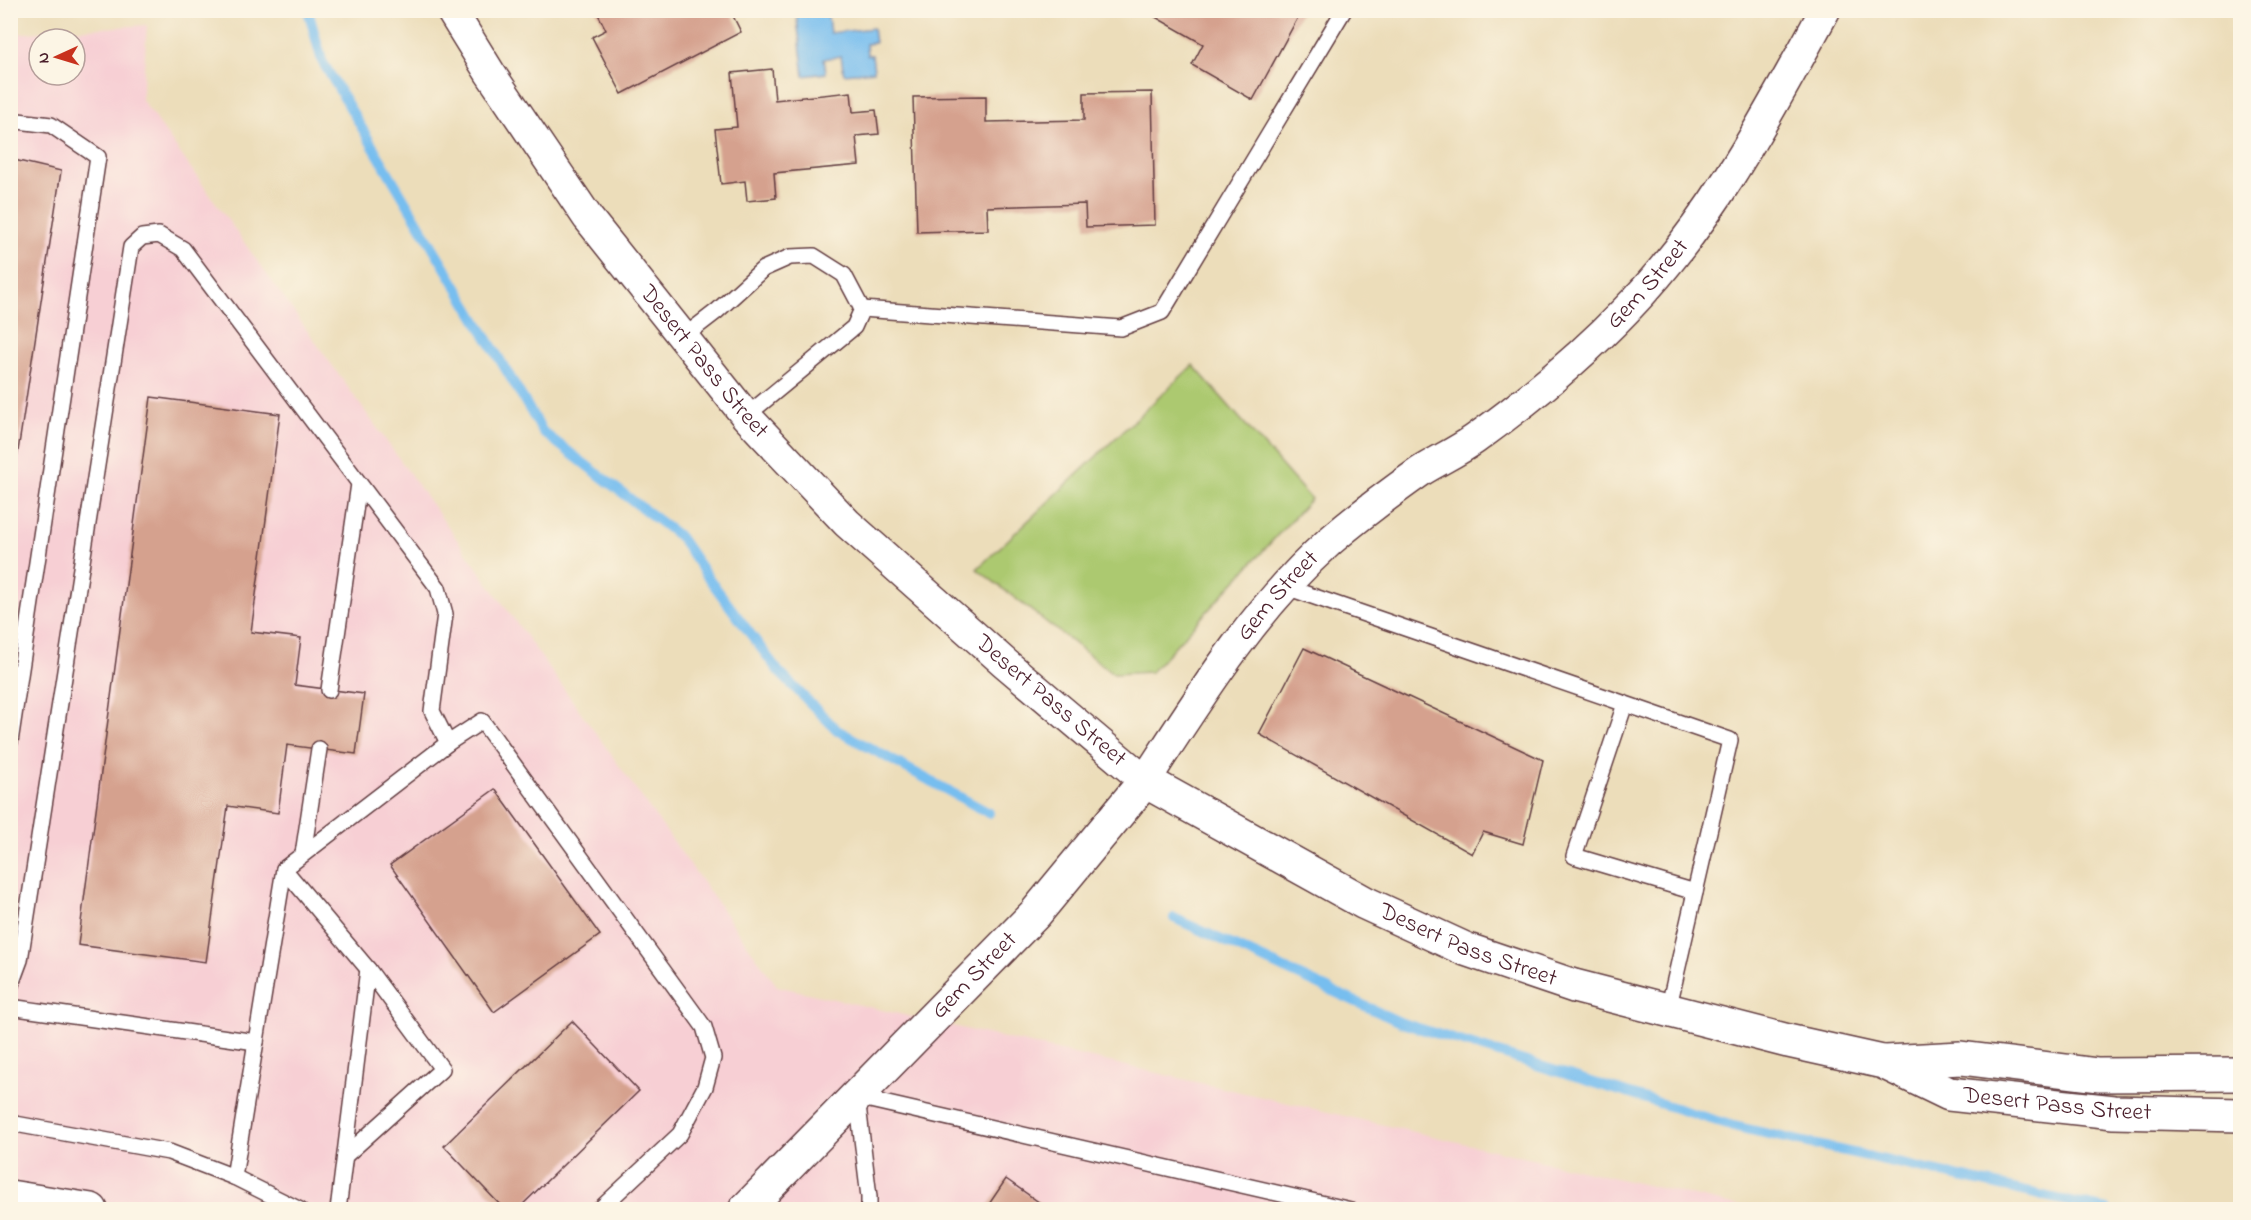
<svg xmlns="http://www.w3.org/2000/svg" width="2251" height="1220" font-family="'Indie Flower',sans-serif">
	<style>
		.built { fill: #f7cfd4; fill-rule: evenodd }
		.green { fill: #acc96f; stroke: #7b744d; stroke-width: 1.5 }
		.water { fill: #77beef; stroke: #606e8d; stroke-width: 1.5 }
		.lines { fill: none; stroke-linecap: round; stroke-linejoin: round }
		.stream { stroke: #77beef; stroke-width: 10 }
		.building { fill: #d5a18e }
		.service-casing { stroke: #623c40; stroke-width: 18 }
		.minor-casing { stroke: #623c40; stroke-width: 33 }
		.tertiary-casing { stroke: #623c40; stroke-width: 36 }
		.service { stroke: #fff; stroke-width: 15 }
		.minor { stroke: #fff; stroke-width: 30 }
		.tertiary { stroke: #fff; stroke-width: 33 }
		.labels { text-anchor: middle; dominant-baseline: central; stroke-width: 4.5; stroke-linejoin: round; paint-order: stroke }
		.street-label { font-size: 24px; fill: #4a1f2b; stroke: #fcf5e5 }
	</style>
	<rect width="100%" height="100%" fill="#fcf5e5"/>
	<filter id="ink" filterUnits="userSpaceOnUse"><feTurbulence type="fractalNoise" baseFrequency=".0167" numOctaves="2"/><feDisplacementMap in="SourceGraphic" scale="12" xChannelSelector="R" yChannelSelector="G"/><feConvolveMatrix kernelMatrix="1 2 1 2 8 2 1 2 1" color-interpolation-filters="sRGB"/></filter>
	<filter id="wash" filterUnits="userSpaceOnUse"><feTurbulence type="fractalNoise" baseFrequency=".008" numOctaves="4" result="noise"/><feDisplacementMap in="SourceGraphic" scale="24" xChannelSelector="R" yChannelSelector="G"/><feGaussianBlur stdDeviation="1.35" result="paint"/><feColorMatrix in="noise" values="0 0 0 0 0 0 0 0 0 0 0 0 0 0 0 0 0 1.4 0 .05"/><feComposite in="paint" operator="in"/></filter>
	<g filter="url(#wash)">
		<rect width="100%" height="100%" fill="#ecddba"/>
		<!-- built -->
		<path class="built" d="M147,25L142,100L777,986L1751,1209L11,1210V34ZM39,39H75V75H39Z"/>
		<!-- green -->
		<polygon class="green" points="1193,365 1311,499 1151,672 1114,674 977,569"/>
		<!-- water -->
		<polygon class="water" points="796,11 827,11 830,33 873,28 875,43 866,44 867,55 872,55 874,71 844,74 841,56 824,59 826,73 804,76"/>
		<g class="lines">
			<!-- stream -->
			<g class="stream">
				<polyline points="308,10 322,61 543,432 680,537 707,576 779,672 837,730 989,813"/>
				<polyline points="1174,918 1402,1023 1733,1126 2107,1210"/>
			</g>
		</g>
		<g id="blocks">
			<!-- building -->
			<g class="building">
				<polygon points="596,10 730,10 741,32 622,94 592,37 606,30"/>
				<polygon points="1143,10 1302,10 1253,100 1192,65 1203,44"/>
				<polygon points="772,69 775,100 851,92 853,112 876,110 879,134 856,136 859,165 774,173 776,198 747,201 745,181 721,184 715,129 737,127 732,73"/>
				<polygon points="1152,92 1155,225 1086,227 1085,204 987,207 988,230 917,232 913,97 986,96 986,122 1084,120 1084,93"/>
				<polygon points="10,159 61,171 12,490 10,490"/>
				<polygon points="151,397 280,414 251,632 301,638 295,685 364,694 356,754 287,745 278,813 228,806 206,962 78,945"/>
				<polygon points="1304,648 1543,760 1523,844 1483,832 1472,854 1259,734"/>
				<polygon points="495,789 600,935 494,1012 390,865"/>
				<polygon points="572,1021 639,1091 517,1210 505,1210 444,1146"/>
				<polygon points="1006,1179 1050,1210 985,1210"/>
			</g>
		</g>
	</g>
	<g filter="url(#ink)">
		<use href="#blocks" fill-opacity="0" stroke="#623c40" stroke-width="1.5"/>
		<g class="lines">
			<!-- service casing -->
			<g class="service-casing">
				<g id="service">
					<polyline points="10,120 51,125 98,157 10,742"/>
					<polyline points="862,309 1121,328 1162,312 1344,10"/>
					<polyline points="682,338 717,311 763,269 790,257 814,256 844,275 862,309 854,327 746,416"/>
					<polyline points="1286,587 1730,740 1668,1010"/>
					<polyline points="329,690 359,484"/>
					<polyline points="1625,704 1574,856 1695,892"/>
					<polyline points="303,854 319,749"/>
					<polyline points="284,869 368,969 442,1069 345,1156"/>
					<polyline points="10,987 20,960 131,247 142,237 159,235 183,249 438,588 445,614 432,711 448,743"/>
					<polyline points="10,1007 256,1042"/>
					<polyline points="10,1123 169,1152 234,1177 300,1210"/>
					<polyline points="234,1177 284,869 448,743 482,721 704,1027 713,1058 705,1087 680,1134 599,1210"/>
					<polyline points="338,1210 368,969"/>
					<polyline points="869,1210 869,1197 857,1097 1351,1210"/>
				</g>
			</g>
			<!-- minor casing -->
			<g class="minor-casing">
				<g id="minor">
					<path id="s1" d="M451,10L490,73L588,218L746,416L847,523L1005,663L1145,781C1200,696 1254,609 1330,541C1359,516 1390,493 1421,471C1439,460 1458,451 1475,439C1529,400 1580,358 1626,310C1711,223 1767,116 1825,10"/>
				</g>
			</g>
			<!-- tertiary casing -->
			<g class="tertiary-casing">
				<g id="tertiary">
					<polyline points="1886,1062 1961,1058 2098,1075 2240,1074"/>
					<polyline points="10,1197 91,1210"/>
					<path id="s2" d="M745,1210L1035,914L1145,781L1365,903L1465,949L1574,986L1788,1041L1883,1062L1949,1094L2114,1112L2240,1115"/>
				</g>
			</g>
			<!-- service -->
			<use href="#service" class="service"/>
			<!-- minor -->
			<use href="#minor" class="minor"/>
			<!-- tertiary -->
			<use href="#tertiary" class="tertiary"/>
		</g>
	</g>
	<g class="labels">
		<!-- street labels -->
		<g class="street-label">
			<text stroke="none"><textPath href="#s1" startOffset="1758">Gem Street</textPath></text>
			<text stroke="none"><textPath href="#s1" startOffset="434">Desert Pass Street</textPath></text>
			<text stroke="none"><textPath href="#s1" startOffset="1272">Gem Street</textPath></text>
			<text stroke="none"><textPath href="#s1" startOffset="920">Desert Pass Street</textPath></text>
			<text stroke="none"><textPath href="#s2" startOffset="950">Desert Pass Street</textPath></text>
			<text stroke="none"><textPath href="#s2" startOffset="328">Gem Street</textPath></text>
			<text stroke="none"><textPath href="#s2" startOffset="1564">Desert Pass Street</textPath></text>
		</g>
	</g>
	<!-- margin -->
	<rect width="2251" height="1220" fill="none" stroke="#fcf5e5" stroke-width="36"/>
	<!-- north arrow -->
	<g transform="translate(57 57) rotate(266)"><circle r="28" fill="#fcf5e5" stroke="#b59f9b" stroke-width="1.5"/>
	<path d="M0-4.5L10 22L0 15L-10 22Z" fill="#c8321e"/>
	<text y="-9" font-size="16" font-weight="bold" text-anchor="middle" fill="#4a1f2b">N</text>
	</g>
</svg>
